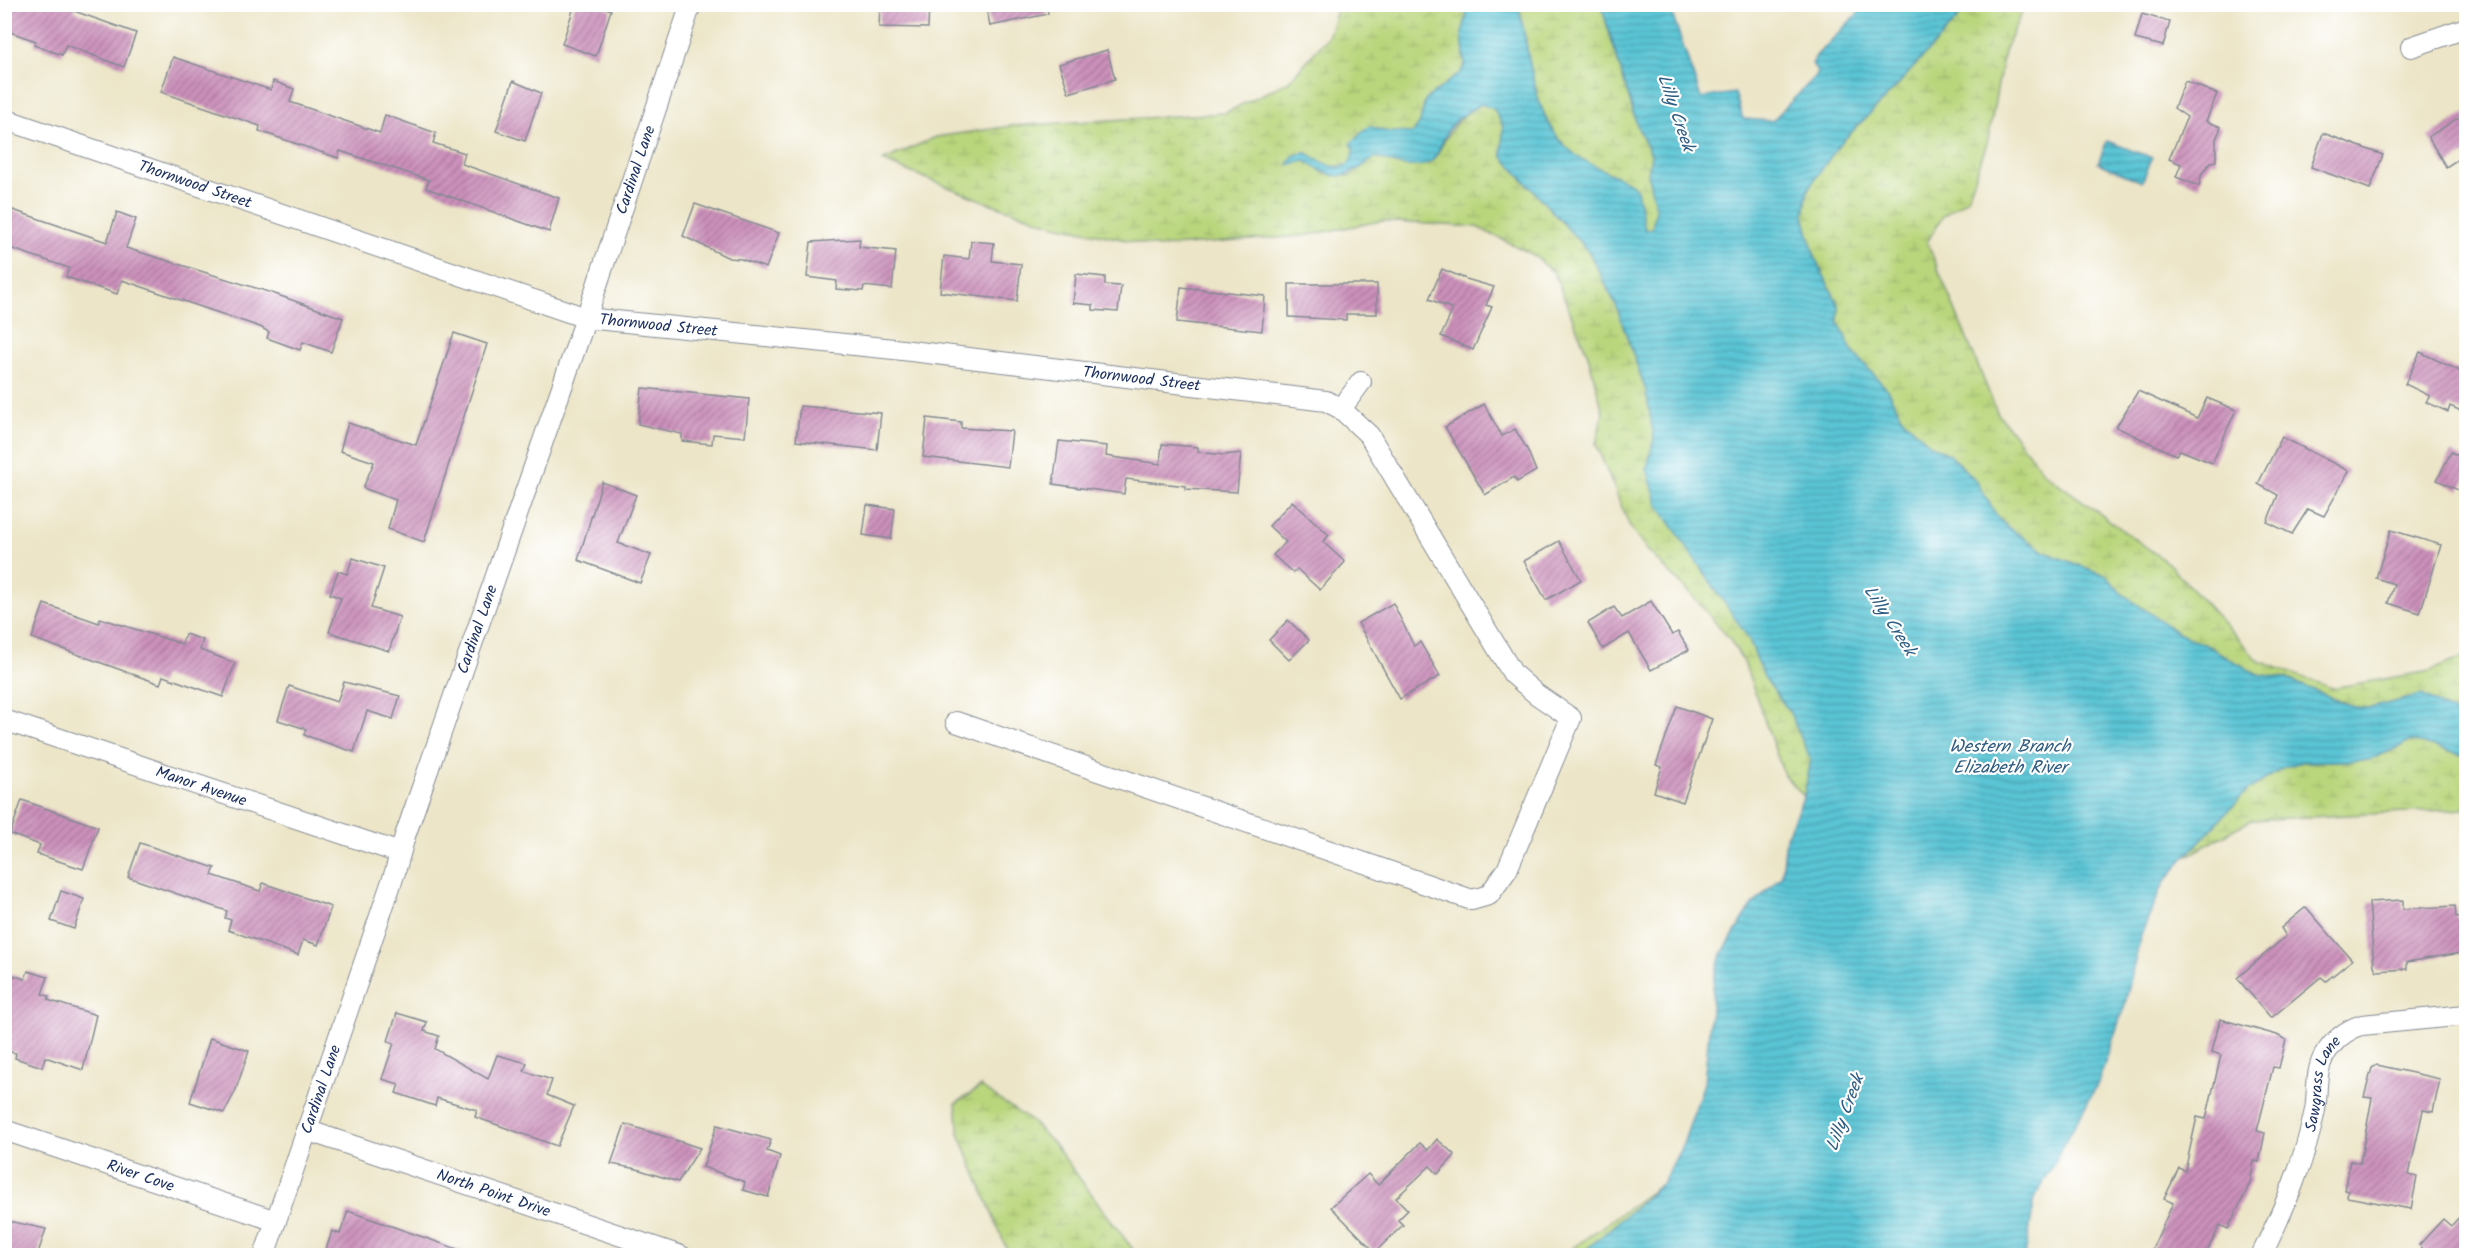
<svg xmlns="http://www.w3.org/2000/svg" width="2471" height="1260" viewBox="0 0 2471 1260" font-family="Kalam,sans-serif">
  <defs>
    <pattern id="wetland-marsh" width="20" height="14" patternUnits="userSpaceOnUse" patternTransform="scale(1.5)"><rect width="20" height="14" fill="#b9d67c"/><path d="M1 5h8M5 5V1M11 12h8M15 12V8" fill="none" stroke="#9eb86e"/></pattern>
    <pattern id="water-rules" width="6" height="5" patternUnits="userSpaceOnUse" patternTransform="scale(1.5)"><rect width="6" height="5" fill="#5ac5d5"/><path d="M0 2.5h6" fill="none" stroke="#4aa0b0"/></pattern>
    <pattern id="building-hatch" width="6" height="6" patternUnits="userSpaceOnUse" patternTransform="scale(1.5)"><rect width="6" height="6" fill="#cc91bb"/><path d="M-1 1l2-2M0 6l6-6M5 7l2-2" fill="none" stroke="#a5779b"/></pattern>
  </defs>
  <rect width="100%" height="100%" fill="#fff"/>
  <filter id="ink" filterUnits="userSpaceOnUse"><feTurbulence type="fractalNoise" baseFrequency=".0167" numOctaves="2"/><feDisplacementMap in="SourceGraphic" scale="12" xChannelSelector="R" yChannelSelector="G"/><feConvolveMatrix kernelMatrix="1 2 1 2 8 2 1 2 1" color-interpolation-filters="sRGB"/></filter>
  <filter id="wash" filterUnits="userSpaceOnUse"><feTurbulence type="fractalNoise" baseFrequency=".008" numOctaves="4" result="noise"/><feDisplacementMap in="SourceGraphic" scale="24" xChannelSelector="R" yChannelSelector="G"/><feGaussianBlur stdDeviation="1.35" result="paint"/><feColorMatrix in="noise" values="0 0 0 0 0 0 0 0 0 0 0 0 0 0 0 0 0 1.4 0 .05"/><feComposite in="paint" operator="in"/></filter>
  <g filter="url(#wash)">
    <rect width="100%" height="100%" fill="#ece5c7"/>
    <g fill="url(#wetland-marsh)" stroke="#6a826d" stroke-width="1.5">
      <path d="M1339,5H1469L1462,34L1465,65L1460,73L1425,100L1420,123L1413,133L1387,132L1369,126L1354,151L1350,163C1335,173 1319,160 1305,152L1288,164L1305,160L1324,173L1350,176L1375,157L1407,166L1435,159C1447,134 1456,117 1481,104L1494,109L1503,127L1502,156L1589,252L1616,305L1646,391L1654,438L1647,469L1749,639L1764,677L1789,711L1811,760L1804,796L1784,775L1744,662L1729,638L1690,593L1647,550L1630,527L1596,444L1603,412L1588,355L1554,273L1532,254L1477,227L1381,221L1303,236L1159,247L1051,224L986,202L882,161L936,137L1012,126L1225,113L1289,81L1328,37Z"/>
      <path d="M1518,5H1601L1638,128L1651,154L1648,176L1657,209L1652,229L1645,230L1637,190L1631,183C1613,174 1593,167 1577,156C1529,121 1532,56 1518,5Z"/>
      <polygon points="1970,5 2025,5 2004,51 1988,140 1968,198 1943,216 1927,242 1997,412 2044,473 2168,563 2259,661 2332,688 2430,671 2466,656 2466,720 2422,695 2370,708 2355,707 2284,678 2256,674 2208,646 2178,633 2120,592 2107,576 2047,553 2007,527 1998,518 1976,481 1949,454 1932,446 1904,420 1886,388 1852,351 1838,321 1839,306 1815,258 1804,216 1808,189 1838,146 1894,89"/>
      <polygon points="2412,741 2466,756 2466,809 2251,820 2184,858 2248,790 2285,767 2301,762 2370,760"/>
      <polygon points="981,1087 1032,1122 1054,1144 1137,1255 1009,1255 959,1133 956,1103"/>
      <polygon points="1663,1183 1580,1255 1563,1255"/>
    </g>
    <g fill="url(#water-rules)" stroke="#3a7a9a" stroke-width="1.5">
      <path d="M1469,5H1518C1532,56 1529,121 1577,156C1593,167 1613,174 1631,183L1637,190L1645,230L1652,229L1656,209L1648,176L1651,154L1638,128L1601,5H1669L1701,98L1735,93L1743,119L1772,121L1818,74L1812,64L1816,56L1866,5H1970L1894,89L1838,146L1808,189L1804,216L1815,258L1839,306L1838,321L1852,351L1886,388L1904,420L1932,446L1949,454L1976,481L1998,518L2007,527L2047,553L2107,576L2120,592L2178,633L2208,646L2256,674L2284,678L2355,707L2370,708L2422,695L2466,720V756L2412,741L2370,760L2301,762L2285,767L2248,790L2184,858L2164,883L2141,935L2125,1004L2098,1083L2035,1198L2025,1255H1580L1663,1183L1683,1144L1704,1083L1714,979L1721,955L1750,908L1782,875L1786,837L1804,796L1811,760L1789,711L1764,677L1749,639L1658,505L1647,469L1654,438L1646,391L1616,305L1589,252L1502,156L1503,127L1494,109L1481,104C1470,110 1459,116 1451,126C1435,147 1443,169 1407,166C1397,166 1386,160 1376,157C1344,179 1338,183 1305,161L1288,165L1293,156L1305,152C1319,160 1336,174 1350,163L1354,151L1351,143L1369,126L1387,132L1413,133L1420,123L1425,100L1460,73L1465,65L1462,34Z"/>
      <polygon points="2107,141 2152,158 2142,182 2098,163"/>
    </g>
    <g id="blocks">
      <g fill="url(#building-hatch)">
        <polygon points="4,4 76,4 74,11 136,33 124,67 66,45 62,55 34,45 36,41 4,30"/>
        <polygon points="575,4 595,4 611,10 596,56 562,44"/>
        <polygon points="880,4 929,4 928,28 879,27"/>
        <polygon points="986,4 1047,4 1048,14 990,26"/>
        <polygon points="2142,14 2170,22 2163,46 2135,39"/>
        <polygon points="1107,50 1115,79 1069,93 1059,64"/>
        <polygon points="173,57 271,90 273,81 294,89 290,102 380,133 385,115 436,133 433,143 465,153 462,164 559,198 549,232 426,188 429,180 340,151 338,158 259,131 260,126 161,92"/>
        <polygon points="513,81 541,93 525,141 496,131"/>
        <polygon points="2185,81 2217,94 2206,121 2221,127 2216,139 2216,161 2211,162 2202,173 2199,186 2176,177 2181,164 2169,159 2187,117 2174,108"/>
        <polygon points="2466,113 2466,154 2446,167 2428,137"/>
        <polygon points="2323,133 2383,155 2370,189 2311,167"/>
        <polygon points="695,204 779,233 766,268 741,259 729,258 683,236"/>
        <polygon points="4,207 107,242 117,212 136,219 126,248 272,293 343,318 331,352 303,342 300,350 267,338 269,332 260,327 122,280 117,294 66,277 69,268 4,246"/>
        <polygon points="860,239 859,247 896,251 892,289 864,286 863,291 836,289 837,281 807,277 811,242"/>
        <polygon points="971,241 994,243 992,261 1021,264 1017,301 940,292 944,256 969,259"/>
        <polygon points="1442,269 1466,279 1494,287 1486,305 1492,307 1473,350 1441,336 1453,309 1429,299"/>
        <polygon points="1076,274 1105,277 1105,285 1121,286 1118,312 1093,310 1093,305 1073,303"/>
        <polygon points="1289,284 1377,284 1377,314 1346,314 1346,320 1289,317"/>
        <polygon points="1181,287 1265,296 1262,331 1177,322"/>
        <polygon points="454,333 487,344 424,542 388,529 396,500 363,488 374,462 340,451 348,423 416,445"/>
        <polygon points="2420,352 2466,374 2466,413 2450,406 2448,412 2426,402 2430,396 2405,384"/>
        <polygon points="642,388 749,399 745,437 713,434 712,444 682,441 682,434 638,424"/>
        <polygon points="2138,391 2197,418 2207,398 2236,410 2212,463 2180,450 2176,455 2116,427"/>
        <polygon points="1484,404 1502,436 1515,429 1527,449 1536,471 1517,482 1514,477 1485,495 1445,427"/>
        <polygon points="800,406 881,413 877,450 796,441"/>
        <polygon points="927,418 961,422 961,428 1012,431 1008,467 923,457"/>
        <polygon points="2282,437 2349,471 2324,516 2308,509 2292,534 2267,522 2278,495 2258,484"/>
        <polygon points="1059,441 1107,446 1106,456 1160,464 1162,444 1198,447 1198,452 1224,455 1241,453 1237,492 1185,489 1186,486 1126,479 1124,494 1053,484"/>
        <polygon points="2451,452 2466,460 2466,478 2460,491 2437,480"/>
        <polygon points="602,482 636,495 618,543 651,555 640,583 578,560"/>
        <polygon points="1292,501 1329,535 1323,542 1345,562 1320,590 1297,569 1293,573 1273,555 1286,542 1269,526"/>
        <polygon points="867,505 895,509 891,539 863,535"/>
        <polygon points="2391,530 2441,545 2420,613 2388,603 2394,584 2376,578"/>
        <polygon points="1559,541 1581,580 1546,600 1524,561"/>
        <polygon points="353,558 384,568 371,608 400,617 389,651 329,632 341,598 330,594 338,571 347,574"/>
        <polygon points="1651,601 1672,635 1678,632 1689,650 1651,670 1629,633 1603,649 1588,623 1614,607 1622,618"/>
        <polygon points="1393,603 1414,646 1420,642 1440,676 1400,699 1358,623"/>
        <polygon points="44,604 99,623 100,618 182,644 185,634 203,640 200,650 235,663 223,697 163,676 160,684 32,638"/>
        <polygon points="1288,620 1309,640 1289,660 1269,640"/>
        <polygon points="344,682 400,696 393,719 367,711 354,752 304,735 306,729 278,720 289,686 337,702"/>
        <polygon points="1677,706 1712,719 1683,802 1654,792 1662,767 1656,765"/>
        <polygon points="22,800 98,827 83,869 37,854 40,845 10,834"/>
        <polygon points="140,843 215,868 212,875 260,891 263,883 331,907 318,945 303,940 298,955 228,930 231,920 225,918 227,911 128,877"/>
        <polygon points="61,891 84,899 74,929 51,921"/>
        <polygon points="2403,900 2403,909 2455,906 2456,917 2466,916 2466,952 2407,962 2407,969 2377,971 2374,966 2369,902"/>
        <polygon points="2306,907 2352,960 2326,981 2321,977 2271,1018 2237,978 2286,936 2281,928"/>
        <polygon points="28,971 48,977 42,994 49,996 48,1000 96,1015 83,1070 45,1057 42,1067 15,1058 16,1053 4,1051 4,972 25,979"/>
        <polygon points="397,1013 427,1022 424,1031 439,1036 435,1049 488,1079 497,1055 527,1063 524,1071 552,1080 547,1095 574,1106 557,1146 475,1117 477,1110 437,1098 435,1106 396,1093 399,1084 382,1079 394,1043 388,1041"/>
        <polygon points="2220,1019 2277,1035 2286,1040 2279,1068 2273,1067 2257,1131 2265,1133 2259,1162 2254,1161 2250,1183 2228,1229 2220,1225 2205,1256 2149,1256 2173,1203 2164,1199 2179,1168 2185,1171 2197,1117 2206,1119 2221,1055 2212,1052"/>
        <polygon points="210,1038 249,1051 235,1092 224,1113 190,1102"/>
        <polygon points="2377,1065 2440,1079 2433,1112 2423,1110 2409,1175 2417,1177 2411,1209 2347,1197 2348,1191 2344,1190 2350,1161 2360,1163 2372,1098 2364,1097 2372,1068"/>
        <polygon points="625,1124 700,1148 678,1182 637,1169 611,1164"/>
        <polygon points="717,1125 771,1140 767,1151 780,1156 768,1197 743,1190 745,1182 703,1167"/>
        <polygon points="1437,1139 1455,1155 1438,1174 1430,1166 1396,1198 1408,1210 1398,1220 1403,1225 1375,1252 1331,1207 1368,1174 1378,1185 1420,1143 1428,1150"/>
        <polygon points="2466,1210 2466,1256 2431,1256 2419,1245 2443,1219 2451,1226"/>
        <polygon points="348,1211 466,1252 466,1256 324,1256 332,1231 340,1234"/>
        <polygon points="4,1220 46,1229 37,1256 4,1256"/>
      </g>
    </g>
  </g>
  <g filter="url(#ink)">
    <use href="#blocks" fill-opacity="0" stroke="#848a92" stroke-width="1.5"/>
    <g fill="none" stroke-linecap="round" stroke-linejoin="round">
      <defs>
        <g id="minor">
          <polyline points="2411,47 2466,28"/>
          <path id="s1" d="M4,119L586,318L894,349L1326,401L1341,409L1369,435L1513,674L1536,694L1571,718L1507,870L1489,895L1472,900L956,722"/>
          <polyline points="1341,409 1361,382"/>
          <path id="s2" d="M4,720L400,853"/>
          <path id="s3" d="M4,1130L276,1221"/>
          <path id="s4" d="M306,1130L681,1256"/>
          <path id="s5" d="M264,1256L395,872L405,836L586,318L691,4"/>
          <path id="s6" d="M2261,1256C2284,1209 2305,1161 2315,1110C2318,1092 2315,1072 2324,1056C2333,1041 2345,1030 2362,1025L2466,1015"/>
        </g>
      </defs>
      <use href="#minor" stroke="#848a92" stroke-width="22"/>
      <use href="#minor" stroke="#fff" stroke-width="20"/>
    </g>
  </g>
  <g text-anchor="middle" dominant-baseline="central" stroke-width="4.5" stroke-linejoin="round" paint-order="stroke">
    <g font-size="16" fill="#1b2f5e" stroke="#fff">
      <text stroke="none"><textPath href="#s5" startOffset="1148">Cardinal Lane</textPath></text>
      <text stroke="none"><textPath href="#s1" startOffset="202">Thornwood Street</textPath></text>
      <text stroke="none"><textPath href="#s1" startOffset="688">Thornwood Street</textPath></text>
      <text stroke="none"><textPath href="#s1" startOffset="1174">Thornwood Street</textPath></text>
      <text stroke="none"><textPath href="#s5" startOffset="662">Cardinal Lane</textPath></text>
      <text stroke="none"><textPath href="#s2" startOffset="208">Manor Avenue</textPath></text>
      <text stroke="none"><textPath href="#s6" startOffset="184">Sawgrass Lane</textPath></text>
      <text stroke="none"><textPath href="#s5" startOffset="176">Cardinal Lane</textPath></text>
      <text stroke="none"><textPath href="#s3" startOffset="144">River Cove</textPath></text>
      <text stroke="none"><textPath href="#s4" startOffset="198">North Point Drive</textPath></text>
    </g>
    <g font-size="18" font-style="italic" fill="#2e5c82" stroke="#fff">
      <text transform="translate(1675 113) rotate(71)">Lilly Creek</text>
      <text transform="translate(1889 621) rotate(57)">Lilly Creek</text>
      <text x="2010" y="747">Western Branch<tspan x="2010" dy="21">Elizabeth River</tspan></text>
      <text transform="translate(1846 1113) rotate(-70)">Lilly Creek</text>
    </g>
  </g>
  <rect width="2471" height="1260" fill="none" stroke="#fff" stroke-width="24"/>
</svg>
